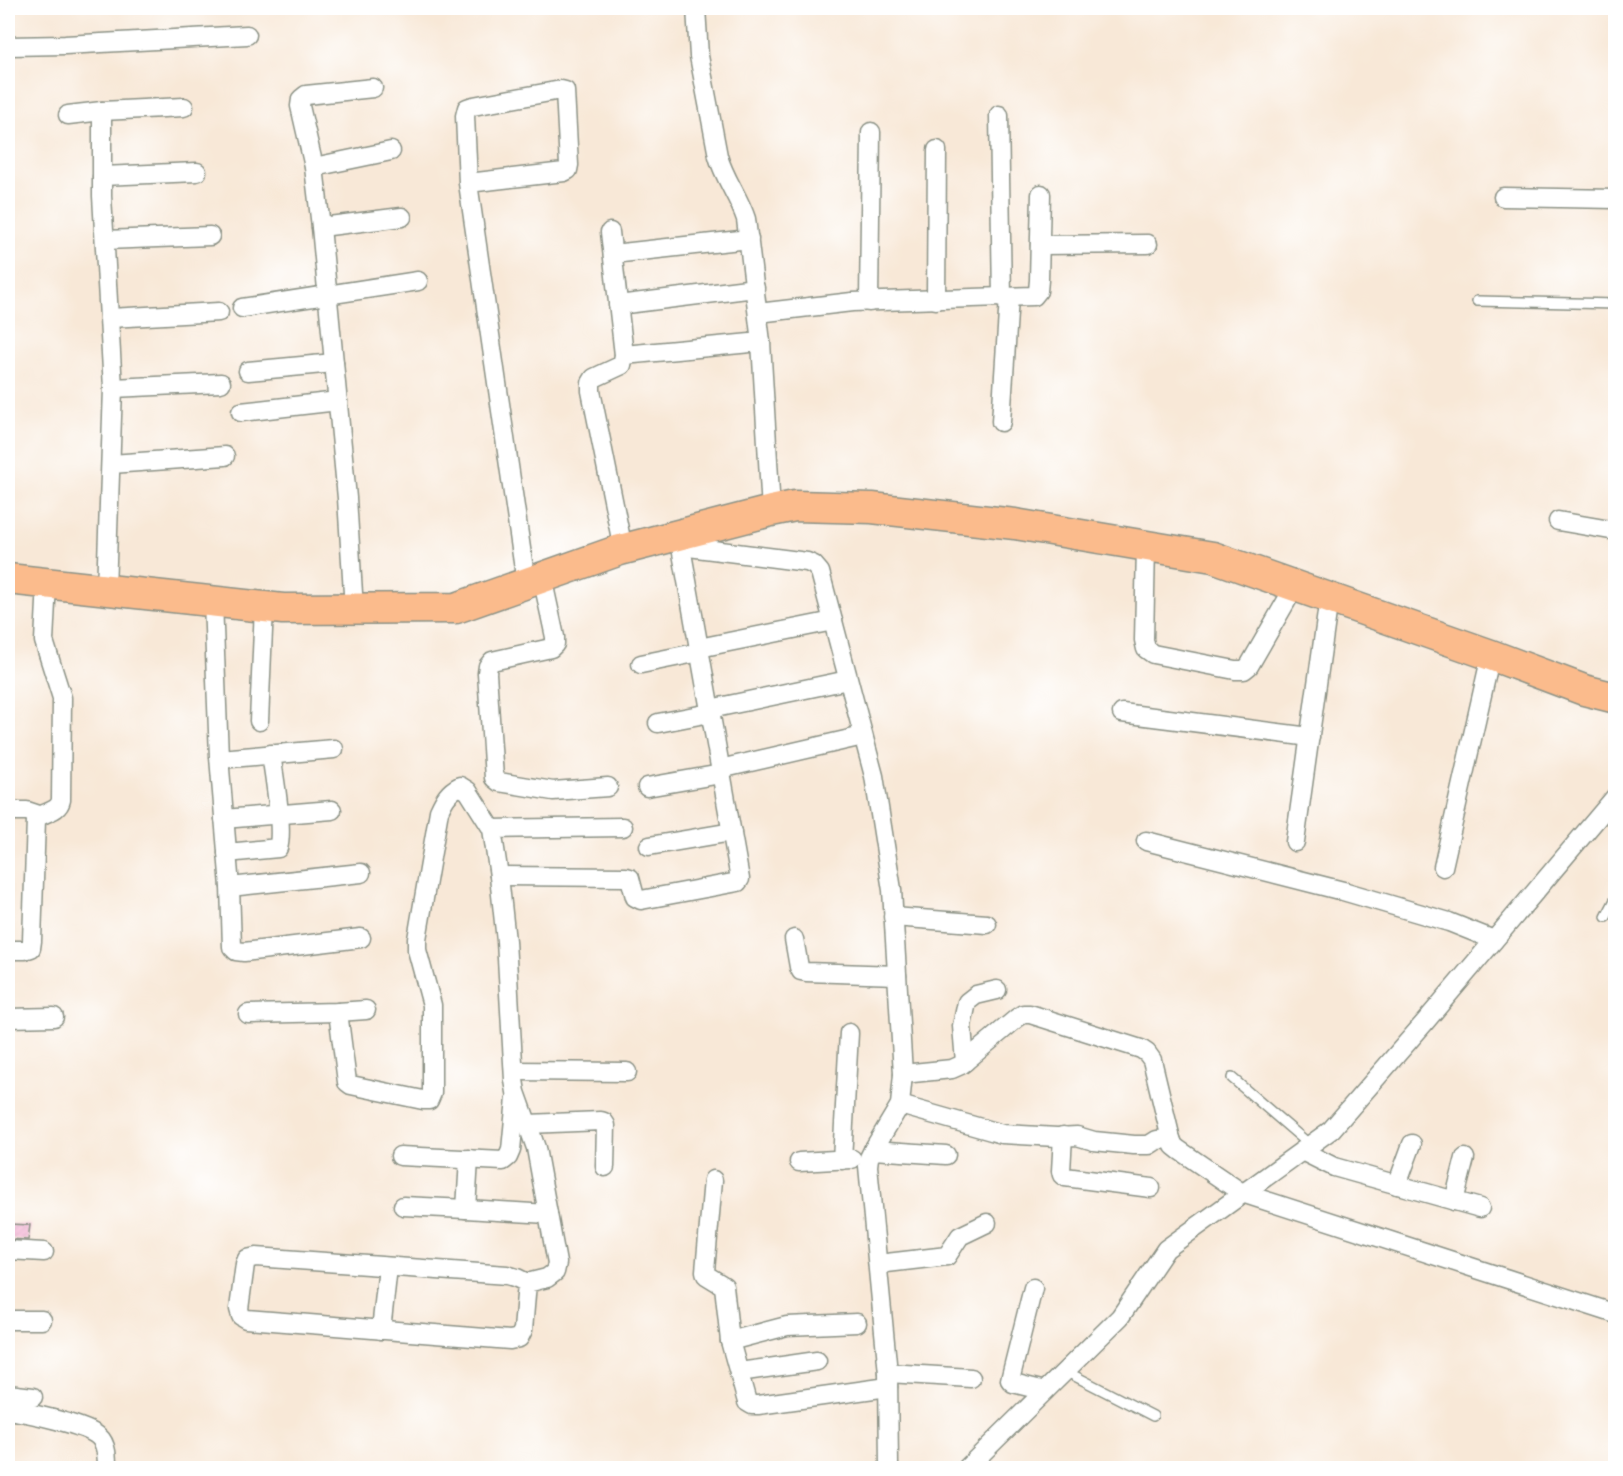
<svg xmlns="http://www.w3.org/2000/svg" width="1623" height="1476" viewBox="0 0 1623 1476" font-family="'Architects Daughter',sans-serif">
  <defs>
    <pattern id="building-hatch" width="6" height="6" patternUnits="userSpaceOnUse" patternTransform="scale(1.5)"><rect width="6" height="6" fill="#f4a9cf"/><path d="M-1 1l2-2M0 6l6-6M5 7l2-2" fill="none" stroke="#c58ba9"/></pattern>
  </defs>
  <rect width="100%" height="100%" fill="#fff"/>
  <filter id="ink" filterUnits="userSpaceOnUse"><feTurbulence type="fractalNoise" baseFrequency=".0167" numOctaves="2"/><feDisplacementMap in="SourceGraphic" scale="12" xChannelSelector="R" yChannelSelector="G"/><feConvolveMatrix kernelMatrix="1 2 1 2 8 2 1 2 1" color-interpolation-filters="sRGB"/></filter>
  <filter id="wash" filterUnits="userSpaceOnUse"><feTurbulence type="fractalNoise" baseFrequency=".008" numOctaves="4" result="noise"/><feDisplacementMap in="SourceGraphic" scale="24" xChannelSelector="R" yChannelSelector="G"/><feGaussianBlur stdDeviation="1.35" result="paint"/><feColorMatrix in="noise" values="0 0 0 0 0 0 0 0 0 0 0 0 0 0 0 0 0 1.4 0 .05"/><feComposite in="paint" operator="in"/></filter>
  <g filter="url(#wash)">
    <rect width="100%" height="100%" fill="#f8e8d7"/>
    <g id="blocks">
      <polygon fill="url(#building-hatch)" points="8,1224 30,1225 28,1240 8,1239"/>
    </g>
  </g>
  <g filter="url(#ink)">
    <use href="#blocks" fill-opacity="0" stroke="#8c9286" stroke-width="1.5"/>
    <g fill="none" stroke-linecap="round" stroke-linejoin="round">
      <defs>
        <g id="service">
          <polyline points="1477,301 1616,304"/>
          <polyline points="1606,917 1616,898"/>
          <polyline points="1232,1078 1310,1145"/>
          <polyline points="1065,1371 1153,1416"/>
        </g>
        <g id="minor">
          <path d="M696,8L699,56L718,156C724,178 739,197 746,219L761,342L771,511"/>
          <polyline points="8,46 65,45 247,35"/>
          <polyline points="102,111 102,196 113,388 106,590"/>
          <polyline points="68,115 102,111 184,107"/>
          <polyline points="999,115 1002,298"/>
          <polyline points="314,167 391,151"/>
          <polyline points="102,176 197,172"/>
          <polyline points="468,183 564,172 568,170 569,165 565,91 561,90 473,106 467,108 465,116 468,183 526,583"/>
          <polyline points="1503,197 1616,199"/>
          <polyline points="321,227 402,217"/>
          <polyline points="610,232 624,355 622,365 594,378 591,383 591,391 623,549"/>
          <polyline points="105,240 210,236"/>
          <polyline points="1040,245 1148,244"/>
          <polyline points="613,254 749,239"/>
          <polyline points="936,300 937,150"/>
          <polyline points="869,302 871,132"/>
          <polyline points="618,305 755,288"/>
          <polyline points="242,308 418,281"/>
          <polyline points="758,313 852,302 1034,296 1038,291 1039,280 1041,194"/>
          <polyline points="110,318 219,312"/>
          <polyline points="624,355 761,342"/>
          <polyline points="248,371 334,363"/>
          <polyline points="113,388 221,383"/>
          <polyline points="241,412 338,401"/>
          <polyline points="1001,422 1009,297"/>
          <polyline points="111,464 225,456"/>
          <polyline points="1558,521 1616,531"/>
          <polyline points="681,546 807,562 814,565 820,572 874,776 892,890 903,1074 900,1105 873,1150 869,1158 868,1166 888,1373 889,1467"/>
          <polyline points="1146,546 1144,640 1146,649 1153,654 1235,670 1244,670 1249,666 1295,586"/>
          <polyline points="542,577 555,637 555,644 551,648 492,661 488,666 487,673 494,778 499,782 553,791 608,787"/>
          <polyline points="213,602 219,757 230,887 232,947 236,951 244,952 361,938"/>
          <polyline points="354,609 347,498 321,227 314,167 300,106 301,99 306,95 373,88"/>
          <polyline points="699,648 833,621"/>
          <polyline points="641,664 700,652"/>
          <polyline points="710,709 848,680"/>
          <polyline points="1122,713 1310,737"/>
          <polyline points="259,721 264,607"/>
          <polyline points="658,723 710,713"/>
          <polyline points="220,759 334,749"/>
          <polyline points="720,769 863,736"/>
          <polyline points="647,787 721,774"/>
          <polyline points="8,811 27,811 39,815"/>
          <polyline points="224,819 332,810"/>
          <polyline points="492,829 623,827"/>
          <polyline points="1146,841 1343,891 1449,922 1494,940"/>
          <polyline points="1295,842 1329,598"/>
          <polyline points="649,846 732,832"/>
          <path d="M227,853L278,848C284,831 274,775 271,754"/>
          <polyline points="1443,867 1491,655"/>
          <polyline points="499,876 626,877 630,878 635,897 641,900 738,882 740,879 679,536"/>
          <polyline points="230,887 361,873"/>
          <polyline points="893,917 987,924"/>
          <polyline points="794,939 799,967 801,971 806,972 897,975"/>
          <path d="M8,950H25L31,948L32,941L36,819C44,811 58,813 61,800L62,698L44,641L47,583"/>
          <path d="M338,1012L347,1082L351,1085L423,1100H429L432,1093V1005L417,950V939L439,811C444,800 448,792 460,786L468,791L492,829L499,876L506,941L514,1080L516,1092L536,1148L557,1263L555,1272L547,1278L527,1283L523,1330L519,1338L510,1340L246,1319L241,1316L239,1309L245,1264L247,1259L256,1257L507,1275L517,1278L527,1283"/>
          <polyline points="248,1014 338,1012 366,1010"/>
          <polyline points="8,1018 54,1017"/>
          <polyline points="965,1062 962,1026 967,1002 976,995 997,990"/>
          <polyline points="514,1071 627,1072"/>
          <polyline points="903,1074 952,1069 961,1065 1017,1018 1023,1014 1030,1014 1141,1049 1147,1053 1152,1060 1171,1139"/>
          <polyline points="900,1105 1002,1134 1057,1137 1077,1136 1094,1141 1134,1145 1149,1145 1157,1140 1171,1139 1174,1146 1179,1150 1242,1193 1616,1314"/>
          <polyline points="528,1124 601,1121 604,1122 606,1125 605,1167"/>
          <polyline points="1063,1136 1061,1171 1062,1175 1065,1177 1151,1188"/>
          <polyline points="873,1150 946,1155"/>
          <polyline points="1302,1151 1334,1167 1480,1208"/>
          <polyline points="400,1156 503,1161 508,1157 511,1150 516,1098"/>
          <polyline points="842,1160 849,1033"/>
          <polyline points="799,1162 852,1159"/>
          <polyline points="713,1180 705,1271 706,1275 724,1286 730,1341 747,1402 752,1405 758,1405 888,1387"/>
          <polyline points="1397,1185 1412,1144"/>
          <polyline points="1454,1201 1465,1158"/>
          <polyline points="403,1206 466,1209 548,1214"/>
          <polyline points="466,1209 469,1159"/>
          <polyline points="8,1250 44,1252"/>
          <polyline points="878,1264 947,1256 960,1236 987,1223"/>
          <polyline points="1033,1288 1010,1380 1013,1383 1045,1391"/>
          <polyline points="8,1320 42,1320"/>
          <polyline points="381,1330 388,1267"/>
          <polyline points="730,1341 787,1326 857,1323"/>
          <polyline points="739,1372 817,1361"/>
          <polyline points="888,1373 971,1378"/>
          <polyline points="8,1394 33,1397"/>
          <path d="M8,1410C25,1412 88,1425 99,1437C107,1444 107,1458 107,1468"/>
          <polyline points="967,1468 1120,1317 1166,1249 1331,1130 1425,1022 1616,796"/>
        </g>
        <polyline id="trunk" points="8,579 283,609 456,608 620,550 771,511 795,506 872,508 1015,524 1213,557 1491,655 1584,690 1616,698"/>
      </defs>
      <use href="#service" stroke="#8c9286" stroke-width="12"/>
      <use href="#minor" stroke="#8c9286" stroke-width="21"/>
      <use href="#trunk" stroke="#8c9286" stroke-width="33"/>
      <use href="#service" stroke="#fff" stroke-width="9"/>
      <use href="#minor" stroke="#fff" stroke-width="18"/>
      <use href="#trunk" stroke="#fbbb8c" stroke-width="30"/>
    </g>
  </g>
  <rect width="1623" height="1476" fill="none" stroke="#fff" stroke-width="30"/>
</svg>
